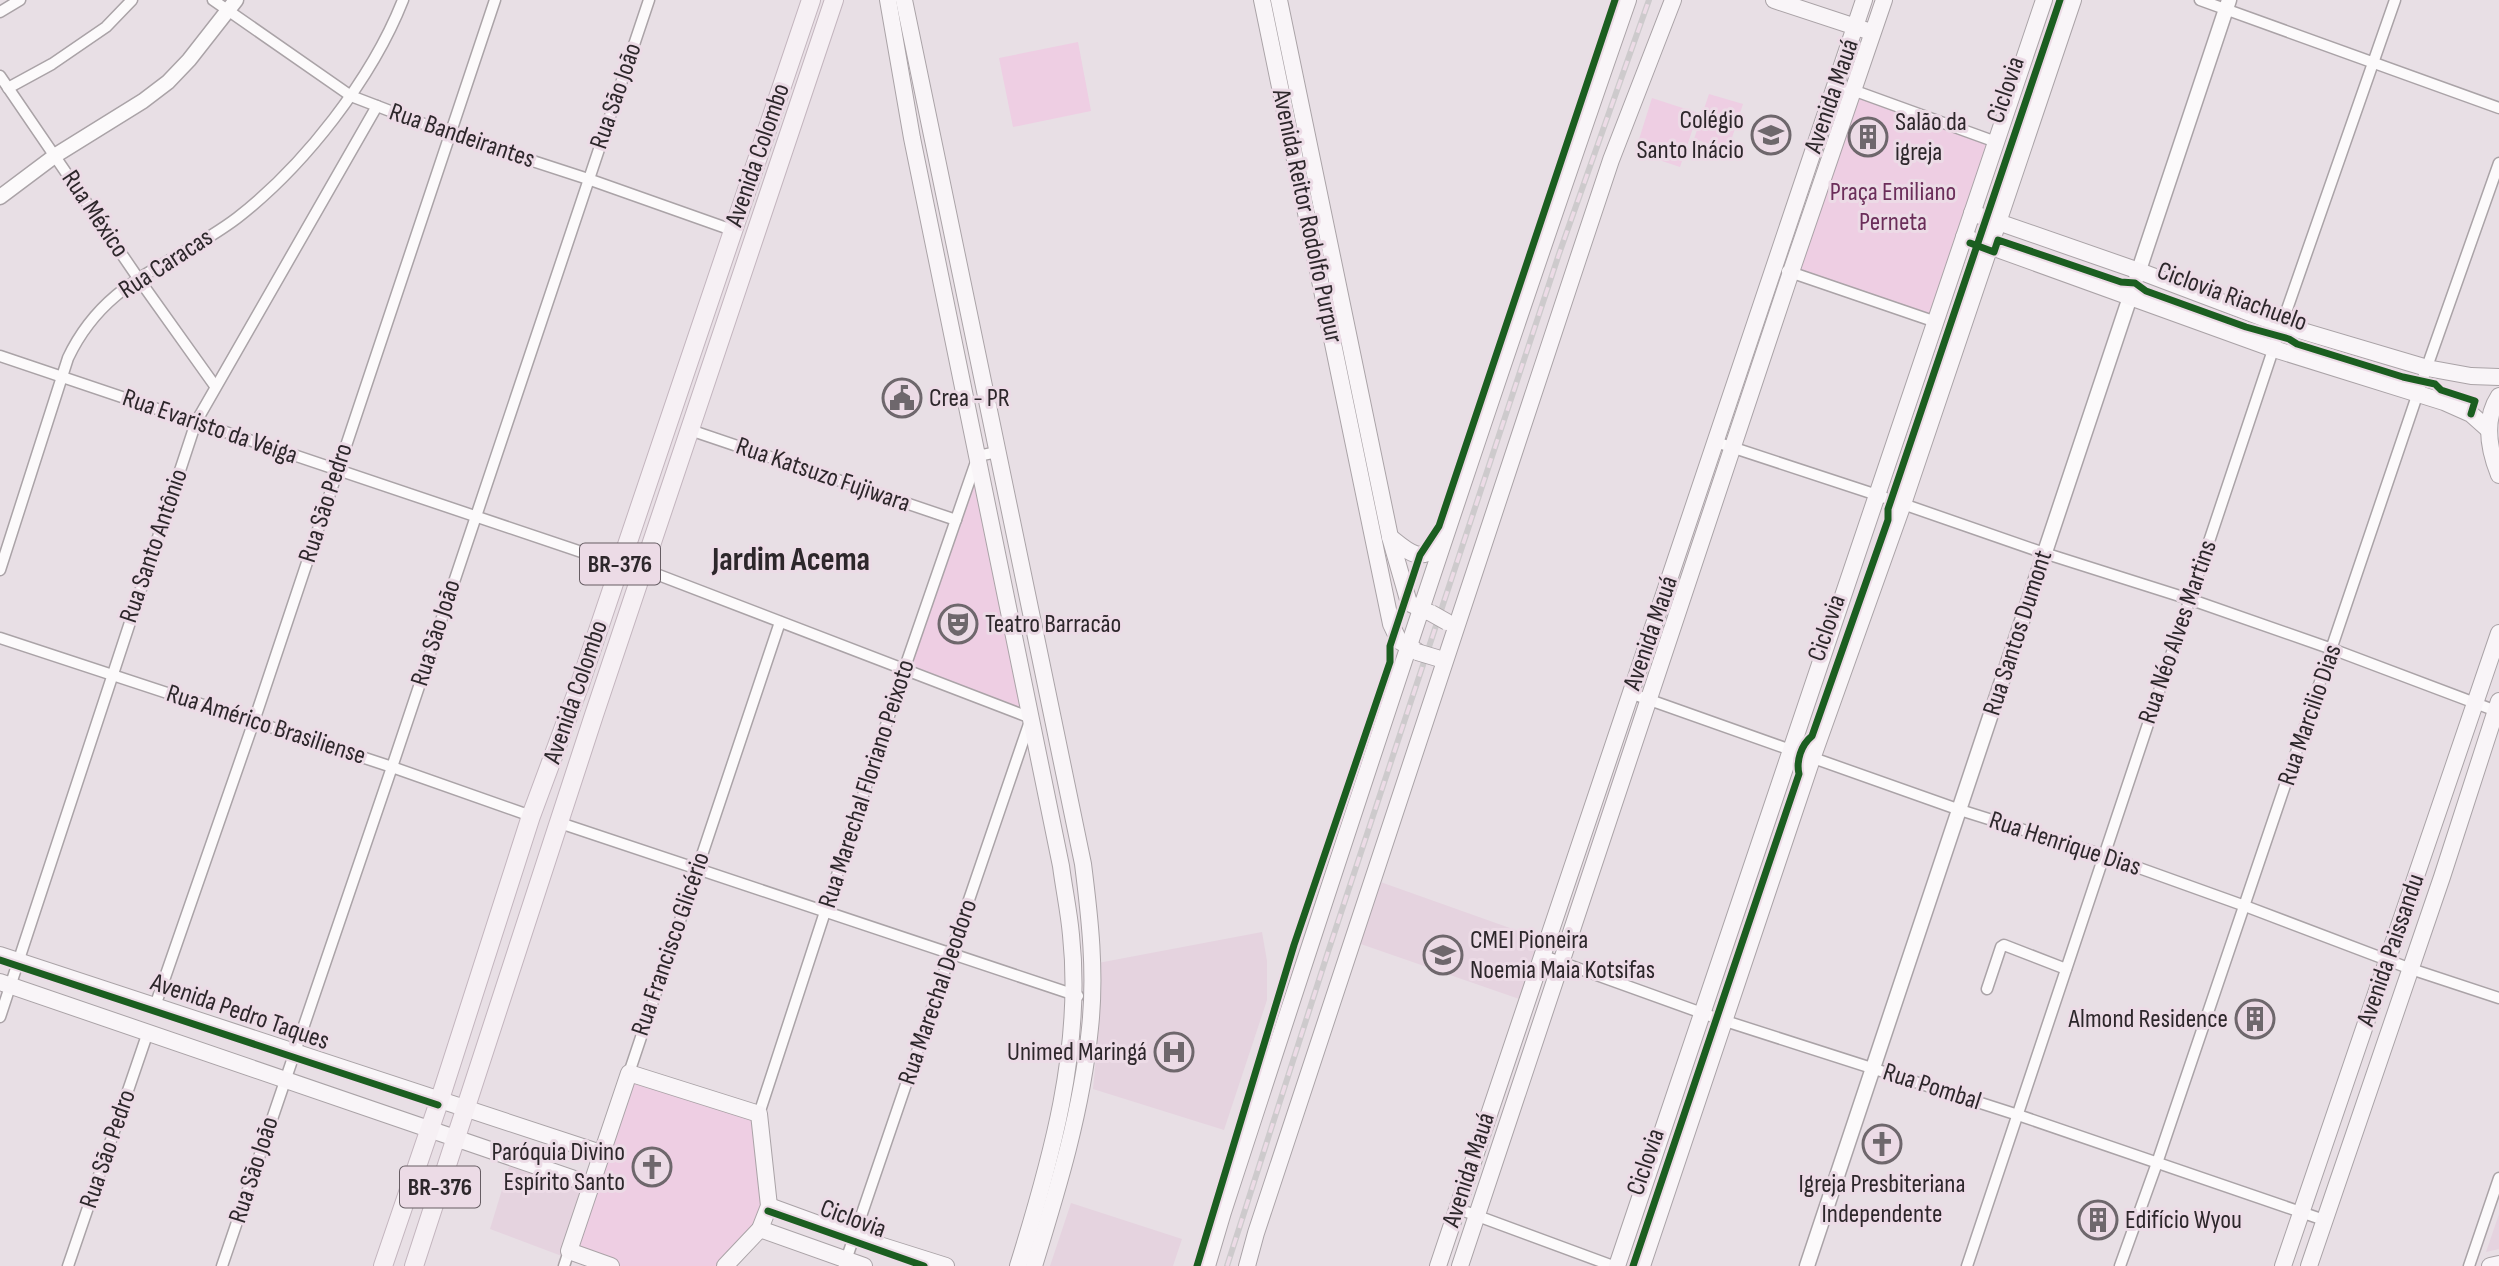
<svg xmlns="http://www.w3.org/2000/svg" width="2499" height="1266" viewBox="0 0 2499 1266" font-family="'Sofia Sans Condensed',sans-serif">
  <rect width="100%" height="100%" fill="#e8dfe5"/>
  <g fill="#e5d3df">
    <polygon points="1372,879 1546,941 1525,1001 1352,941"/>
    <polygon points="1262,932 1267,961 1267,1000 1224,1130 1093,1089 1099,1027 1098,963"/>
    <polygon points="512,1157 592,1185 567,1258 490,1229"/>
    <polygon points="1071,1203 1182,1239 1173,1266 1050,1266"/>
    <polygon points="2499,1214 2499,1249 2486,1252"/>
  </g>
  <g fill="#eecee3">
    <polygon points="1078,42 1091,111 1013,127 999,58"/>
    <polygon points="1853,91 1996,142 1936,322 1791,272"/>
    <polygon points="1709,94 1743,104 1728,150 1694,139"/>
    <polygon points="1652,98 1698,113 1680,167 1635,152"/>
    <polygon points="978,456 1031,718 904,670"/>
    <polygon points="629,1073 759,1114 769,1206 725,1266 611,1266 569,1251"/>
  </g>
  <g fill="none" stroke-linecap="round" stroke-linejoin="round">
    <defs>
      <g id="minor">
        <polyline points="213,0 351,96 450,134 588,179 732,230"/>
        <polyline points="2200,0 2499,108"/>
        <polyline points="0,12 20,0"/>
        <polyline points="0,76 138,278 215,386"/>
        <polyline points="1836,84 1996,142"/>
        <polyline points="8,88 52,64 106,27 132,0"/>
        <polyline points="1787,271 1936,322"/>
        <polyline points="0,356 620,565"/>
        <polyline points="690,430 956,520"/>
        <polyline points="1716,442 1877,495 2044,553 2189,599 2332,649 2499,712"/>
        <polyline points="643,569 1031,718"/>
        <path d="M0,570L68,358C106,278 172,267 237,218C304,166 372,79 403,0"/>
        <polyline points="0,638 392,767 531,816"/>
        <polyline points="1630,693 1960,810 2103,855 2245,906 2411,969 2499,998"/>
        <polyline points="560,823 1078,996"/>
        <polyline points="1541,955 1716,1018 2018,1115 2324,1220"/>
        <polyline points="1987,989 2001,947 2004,945 2066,969"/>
        <polyline points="155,1006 254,721 495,0"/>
        <polyline points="0,1017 196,422 377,106"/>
        <polyline points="629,1073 780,622"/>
        <polyline points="759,1114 904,670 978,456 997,452"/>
        <polyline points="1456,1208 1613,1266"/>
        <polyline points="68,1266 148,1032"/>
        <polyline points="222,1266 392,767 649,0"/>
        <polyline points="564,1266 569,1251"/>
        <polyline points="844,1266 1030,721"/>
        <polyline points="1967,1266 2278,335 2395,0"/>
        <polyline points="2120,1266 2157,1163 2422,381 2499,163"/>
        <polyline points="2469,1266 2499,1178"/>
      </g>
      <g id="tertiary">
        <polyline points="0,197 56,155 143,101 168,82 189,60 236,0"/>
        <polyline points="1807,1266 2229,0"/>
      </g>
      <g id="secondary">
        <path d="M888,0L912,138L1061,866C1064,889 1069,912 1071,935C1083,1048 1051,1160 1018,1266"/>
        <path d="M904,0L1083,864C1090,919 1096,973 1090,1028C1082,1110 1058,1188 1034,1266"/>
        <polyline points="1262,0 1391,624 1399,641 1417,651"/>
        <polyline points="1279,0 1390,537 1409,603 1428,612"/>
        <polyline points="1774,0 1865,30"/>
        <polyline points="1972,213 2139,271 2282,325 2427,368 2471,376 2499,377"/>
        <polyline points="1964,237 2274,349 2444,402 2471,414 2489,430"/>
        <path d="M2499,396C2483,420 2489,450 2499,475"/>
        <path d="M1390,537C1411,554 1419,563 1442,544"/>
        <polyline points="0,955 601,1153"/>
        <polyline points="0,982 592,1185"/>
        <polyline points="769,1206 854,1237 946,1266"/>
        <polyline points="760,1229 864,1266"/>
        <polyline points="611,1266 569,1251 629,1073 759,1114 769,1206 760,1229 725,1266"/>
        <path d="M1207,1266L1223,1212C1355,807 1488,402 1628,0"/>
        <polyline points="1247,1266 1256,1233 1578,259 1611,160 1673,0"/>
        <polyline points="1438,1266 1864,0"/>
        <polyline points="1460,1266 1791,272 1884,0"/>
        <polyline points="1617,1266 2044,0"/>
        <polyline points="1642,1266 1812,759 1903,504 2073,0"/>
        <polyline points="2283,1266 2499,633"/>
        <polyline points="2309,1266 2442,877 2499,701"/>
        <polyline points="2490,1266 2499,1264"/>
      </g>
      <g id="primary">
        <polyline points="383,1266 440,1099 531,816 580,684 811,0"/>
        <polyline points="414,1266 594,715 834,0"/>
      </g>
    </defs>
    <use href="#minor" stroke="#aaa3a7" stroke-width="13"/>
    <use href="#tertiary" stroke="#aaa3a7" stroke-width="17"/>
    <use href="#secondary" stroke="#aaa3a7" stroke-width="18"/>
    <use href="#primary" stroke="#c3b5be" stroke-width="20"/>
    <use href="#minor" stroke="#fcfafb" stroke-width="10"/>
    <use href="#tertiary" stroke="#fcfafb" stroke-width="14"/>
    <use href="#secondary" stroke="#f9f5f8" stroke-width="16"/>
    <use href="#primary" stroke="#f6f0f4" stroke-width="18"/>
    <defs>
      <polyline id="rail" points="1227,1266 1328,952 1559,254 1649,0"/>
    </defs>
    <use href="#rail" stroke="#cdcacc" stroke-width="6"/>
    <use href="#rail" stroke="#ecdbe6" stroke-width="3.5" stroke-dasharray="10" stroke-linecap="butt"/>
    <defs>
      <g id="secondary-bridge">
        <polyline points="1431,613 1447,622"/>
        <polyline points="1417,652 1437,658"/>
      </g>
    </defs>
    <use href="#secondary-bridge" stroke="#aaa3a7" stroke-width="18" stroke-linecap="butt"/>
    <use href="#secondary-bridge" stroke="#f9f5f8" stroke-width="16"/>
    <defs>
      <g id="cycleway">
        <polyline points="1970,243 1994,252 1998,240 2121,282 2135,283 2146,291 2246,327 2289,339 2297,344 2403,377 2435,384 2441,390 2475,401 2471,414"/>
        <polyline points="0,960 438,1105"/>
        <polyline points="768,1211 924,1266"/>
        <polyline points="1197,1266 1294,945 1390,662 1390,646 1420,555 1439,526 1615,0"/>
        <path d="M1633,1266L1799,774C1796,761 1801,745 1812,736L1888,520V509L2060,0"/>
      </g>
    </defs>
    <use href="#cycleway" stroke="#ecdbe6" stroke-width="11"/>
    <use href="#cycleway" stroke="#1b5e20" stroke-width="7"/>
  </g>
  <defs>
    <symbol id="school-ring" viewBox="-11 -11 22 22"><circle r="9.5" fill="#ecdbe6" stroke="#6e676c" stroke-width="1.5"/><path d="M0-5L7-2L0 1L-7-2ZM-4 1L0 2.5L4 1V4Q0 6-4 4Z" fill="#6e676c"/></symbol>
    <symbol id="building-ring" viewBox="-11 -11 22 22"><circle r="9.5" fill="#ecdbe6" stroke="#6e676c" stroke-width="1.5"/><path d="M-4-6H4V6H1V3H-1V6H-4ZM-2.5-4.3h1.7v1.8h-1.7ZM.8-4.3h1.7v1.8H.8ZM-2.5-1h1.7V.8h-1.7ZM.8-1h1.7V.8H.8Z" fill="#6e676c"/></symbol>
    <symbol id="civic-ring" viewBox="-11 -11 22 22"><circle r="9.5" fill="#ecdbe6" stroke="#6e676c" stroke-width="1.5"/><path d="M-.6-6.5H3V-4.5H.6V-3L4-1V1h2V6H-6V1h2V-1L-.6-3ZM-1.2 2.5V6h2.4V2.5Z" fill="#6e676c"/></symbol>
    <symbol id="theatre-ring" viewBox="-11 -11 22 22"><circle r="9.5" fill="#ecdbe6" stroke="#6e676c" stroke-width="1.5"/><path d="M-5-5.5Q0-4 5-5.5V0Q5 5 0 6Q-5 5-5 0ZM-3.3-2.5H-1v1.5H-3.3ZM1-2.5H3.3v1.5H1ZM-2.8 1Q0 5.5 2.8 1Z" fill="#6e676c"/></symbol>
    <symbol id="hospital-ring" viewBox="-11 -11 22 22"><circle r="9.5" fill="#ecdbe6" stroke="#6e676c" stroke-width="1.5"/><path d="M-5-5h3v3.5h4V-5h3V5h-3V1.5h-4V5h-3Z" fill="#6e676c"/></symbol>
    <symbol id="church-ring" viewBox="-11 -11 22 22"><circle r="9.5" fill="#ecdbe6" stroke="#6e676c" stroke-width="1.5"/><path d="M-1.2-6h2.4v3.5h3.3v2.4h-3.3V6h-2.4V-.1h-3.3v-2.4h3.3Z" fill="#6e676c"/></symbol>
  </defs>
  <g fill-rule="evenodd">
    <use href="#school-ring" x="1749" y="113" width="44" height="44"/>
    <use href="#building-ring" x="1846" y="115" width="44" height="44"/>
    <use href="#civic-ring" x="880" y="376" width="44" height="44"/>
    <use href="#theatre-ring" x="936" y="602" width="44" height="44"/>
    <use href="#school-ring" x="1421" y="933" width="44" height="44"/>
    <use href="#building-ring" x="2233" y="997" width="44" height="44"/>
    <use href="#hospital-ring" x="1152" y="1030" width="44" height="44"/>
    <use href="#church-ring" x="1860" y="1122" width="44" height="44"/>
    <use href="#church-ring" x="630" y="1145" width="44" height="44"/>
    <use href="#building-ring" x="2076" y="1198" width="44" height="44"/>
  </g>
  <g text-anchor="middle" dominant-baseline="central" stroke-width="6" stroke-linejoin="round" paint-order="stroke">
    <g fill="#ecdbe6" stroke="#665d63" stroke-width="2">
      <rect x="580" y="543.5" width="80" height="41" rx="5"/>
      <rect x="400" y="1166.5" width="80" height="41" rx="5"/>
    </g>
    <g font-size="24" font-weight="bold" fill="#2d272b">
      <text x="620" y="564">BR-376</text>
      <text x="440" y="1187">BR-376</text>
    </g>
    <g font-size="26" fill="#2d272b" stroke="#ecdbe6">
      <text transform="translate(2006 90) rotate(-71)">Ciclovia</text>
      <text transform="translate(616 96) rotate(-71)">Rua São João</text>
      <text transform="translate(1832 96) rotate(-71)">Avenida Mauá</text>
      <text transform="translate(462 136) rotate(19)">Rua Bandeirantes</text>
      <text transform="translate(758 155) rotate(-71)">Avenida Colombo</text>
      <text transform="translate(95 214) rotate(56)">Rua México</text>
      <text transform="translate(1307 216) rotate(78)">Avenida Reitor Rodolfo Purpur</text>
      <text transform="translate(166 264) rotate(-33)">Rua Caracas</text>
      <text transform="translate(2232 297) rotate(20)">Ciclovia Riachuelo</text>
      <text transform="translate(210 427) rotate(19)">Rua Evaristo da Veiga</text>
      <text transform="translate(823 475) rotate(19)">Rua Katsuzo Fujiwara</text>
      <text transform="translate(326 503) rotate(-72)">Rua São Pedro</text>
      <text transform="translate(154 546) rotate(-71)">Rua Santo Antônio</text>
      <text transform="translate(1827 628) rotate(-71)">Ciclovia</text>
      <text transform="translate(2178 632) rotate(-71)">Rua Néo Alves Martins</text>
      <text transform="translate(436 633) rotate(-72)">Rua São João</text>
      <text transform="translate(1651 633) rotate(-71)">Avenida Mauá</text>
      <text transform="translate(2018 633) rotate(-72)">Rua Santos Dumont</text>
      <text transform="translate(576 692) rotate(-71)">Avenida Colombo</text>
      <text transform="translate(2310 715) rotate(-71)">Rua Marcilio Dias</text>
      <text transform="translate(266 725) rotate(18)">Rua Américo Brasiliense</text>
      <text transform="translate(867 784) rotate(-72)">Rua Marechal Floriano Peixoto</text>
      <text transform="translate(2065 844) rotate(18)">Rua Henrique Dias</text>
      <text transform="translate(671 944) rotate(-71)">Rua Francisco Glicério</text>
      <text transform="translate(2391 950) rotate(-71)">Avenida Paissandu</text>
      <text transform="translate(938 992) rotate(-71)">Rua Marechal Deodoro</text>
      <text transform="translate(240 1012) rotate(19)">Avenida Pedro Taques</text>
      <text transform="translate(1932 1087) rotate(18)">Rua Pombal</text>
      <text transform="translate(108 1149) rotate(-71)">Rua São Pedro</text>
      <text transform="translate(1646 1162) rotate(-71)">Ciclovia</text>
      <text transform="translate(254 1170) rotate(-72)">Rua São João</text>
      <text transform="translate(1469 1170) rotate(-72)">Avenida Mauá</text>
      <text transform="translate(853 1219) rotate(20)">Ciclovia</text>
    </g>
    <g font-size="26" fill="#2d272b" stroke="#ecdbe6" text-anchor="start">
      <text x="1744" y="120" text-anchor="end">Colégio<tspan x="1744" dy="30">Santo Inácio</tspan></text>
      <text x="1895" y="122">Salão da<tspan x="1895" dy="30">igreja</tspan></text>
      <text x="929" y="398">Crea - PR</text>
      <text x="985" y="624">Teatro Barracão</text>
      <text x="1470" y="940">CMEI Pioneira<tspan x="1470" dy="30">Noemia Maia Kotsifas</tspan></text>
      <text x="2228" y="1019" text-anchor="end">Almond Residence</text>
      <text x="1147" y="1052" text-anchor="end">Unimed Maringá</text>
      <text x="625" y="1152" text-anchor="end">Paróquia Divino<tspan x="625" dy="30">Espírito Santo</tspan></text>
      <text x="1882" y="1184" text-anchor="middle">Igreja Presbiteriana<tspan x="1882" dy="30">Independente</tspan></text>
      <text x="2125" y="1220">Edifício Wyou</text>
    </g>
    <g font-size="26" fill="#6b2e5a" stroke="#ecdbe6">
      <text x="1893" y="192">Praça Emiliano<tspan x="1893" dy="30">Perneta</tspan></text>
    </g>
    <g font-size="33" font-weight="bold" fill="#2d272b" stroke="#ecdbe6">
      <text x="791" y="560">Jardim Acema</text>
    </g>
  </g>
</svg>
